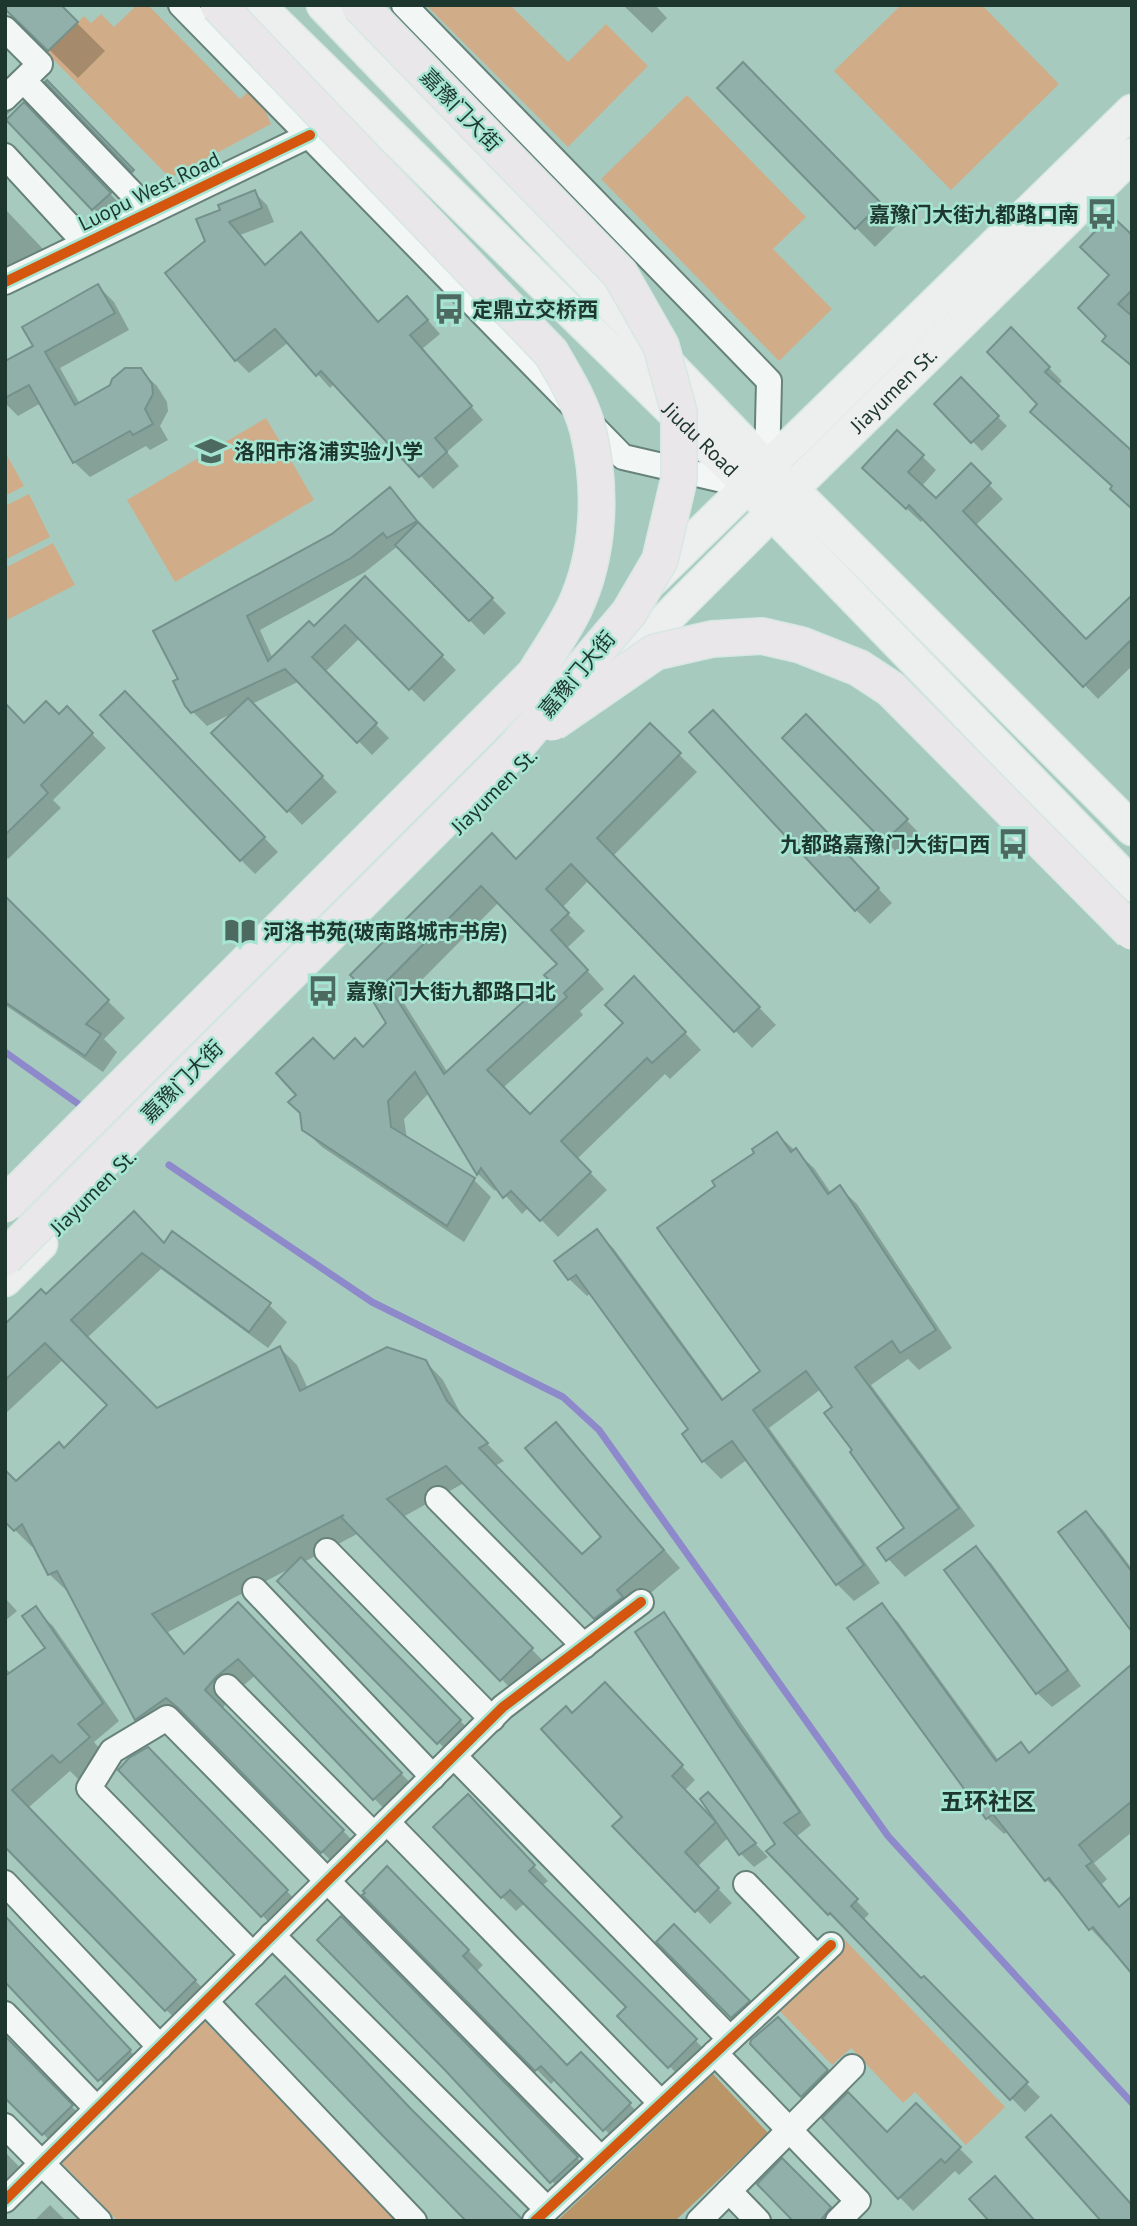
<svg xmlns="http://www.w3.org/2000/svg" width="1137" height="2226" viewBox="0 0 1137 2226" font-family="'PT Sans','Noto Sans SC',sans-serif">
  <rect width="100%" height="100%" fill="#a7cabf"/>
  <g fill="#d0ad88">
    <polygon points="137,5 148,5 240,99 250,90 262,103 271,124 170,178 47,53 84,16 91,23 101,14 114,27"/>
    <polygon points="426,5 510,5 568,62 606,24 648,66 568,147"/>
    <polygon points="901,5 982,5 1059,84 951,190 834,71"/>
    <polygon points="687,95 806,217 773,249 832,309 779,361 601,179"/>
    <polygon points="266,418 314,500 175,582 127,500"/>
    <polygon points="5,452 24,486 5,496"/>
    <polygon points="29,494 50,537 5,560 5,506"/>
    <polygon points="53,543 75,585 5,621 5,568"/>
    <polygon points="843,1938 1005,2107 966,2145 915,2092 903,2103 851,2048 832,2065 774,2005"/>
    <polygon points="204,2021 398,2221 118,2221 60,2161"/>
  </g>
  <polygon fill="#ba9568" points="713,2074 768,2133 675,2221 557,2221"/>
  <g fill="#0003" fill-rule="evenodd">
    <polygon points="59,5 105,51 78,78 5,6"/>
    <polygon points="623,5 655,5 667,18 652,33"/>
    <polygon points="743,65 899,223 875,247 719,88"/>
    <polygon points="5,84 21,101 5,117"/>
    <polygon points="9,120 52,133 137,222 121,237"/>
    <polygon points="254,192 267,205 274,222 240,235 266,266 301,234 379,323 420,311 440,334 422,349 483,420 447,452 459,466 433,489 335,383 330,388 289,342 249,373 236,360 167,273 207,242 222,211"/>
    <polygon points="5,209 44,250 5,287"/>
    <polygon points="1132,237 1132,366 1109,336 1111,276"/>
    <polygon points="98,286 114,302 129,330 60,368 80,404 140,370 157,386 167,402 168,411 160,426 168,440 150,450 146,446 90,477 74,462 41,403 18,416 5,403 5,360 7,362 35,347"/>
    <polygon points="1011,330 1062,381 1057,386 1114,487 1040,403"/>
    <polygon points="961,380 1007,426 982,451 936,404"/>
    <polygon points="922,456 936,470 921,487 936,500 971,466 1003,499 975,526 1087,642 1132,598 1132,666 1098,699 924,518 921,522 878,482"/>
    <polygon points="390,489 429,535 506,613 484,635 398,546 365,572 260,630 273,659 314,629 365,578 456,670 424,702 360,638 325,672 389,738 372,755 300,681 252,704 337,792 302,825 214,733 235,712 207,726 186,705 181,680 155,632 333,535"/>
    <polygon points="140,708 278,852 255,874 241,860"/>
    <polygon points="67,709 106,748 53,800 61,808 8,859 5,856 5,720 24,725 59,716"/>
    <polygon points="806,717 921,835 900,856 784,738"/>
    <path d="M650,726L697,772L613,856L776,1025L752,1048L589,880L562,908L585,931L567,948L604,989L580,1011L583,1015L503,1088L530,1116L651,996L701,1050L670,1079L665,1074L577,1159L607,1190L558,1237L529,1207L522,1214L497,1186L495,1191L478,1174L429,1093L404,1119L407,1139L474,1180L491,1197L464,1242L322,1147L304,1130L334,1061L363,1049L388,1023L369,992L352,975L517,861ZM499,902L559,964L550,979L448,1073L402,1000Z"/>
    <polygon points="727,727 892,903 870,924 856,910"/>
    <polygon points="5,899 125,1018 104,1039 117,1052 103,1072 5,1005"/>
    <polygon points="777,1134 814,1168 831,1193 839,1187 857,1204 952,1348 919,1370 908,1359 871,1385 975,1526 905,1577 879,1549 906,1528 854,1450 835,1407 821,1389 769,1428 880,1583 854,1601 837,1584 748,1459 721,1479 703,1461 684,1434 691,1429 591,1293 587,1296 569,1279 596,1231 614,1249 724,1400 762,1372 718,1187"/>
    <polygon points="134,1213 164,1245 269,1305 287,1322 268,1348 161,1269 87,1338 157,1410 280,1348 297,1365 308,1389 425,1361 443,1380 464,1420 504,1461 495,1466 582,1556 603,1537 555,1424 573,1442 680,1568 633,1608 612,1636 464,1483 403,1517 549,1667 519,1697 359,1533 304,1562 479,1740 458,1762 279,1581 291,1568 168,1632 186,1655 256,1622 418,1791 391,1816 256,1675 233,1694 222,1709 360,1848 339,1869 196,1724 184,1715 154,1736 137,1719 69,1590 67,1591 49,1574 35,1545 32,1547 15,1530 17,1483 64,1450 109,1405 64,1359 5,1414 5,1325 46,1296"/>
    <polygon points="1086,1513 1103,1530 1132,1569 1132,1629"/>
    <polygon points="976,1549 991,1563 1081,1686 1052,1707 1037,1693"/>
    <polygon points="5,1598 17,1611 5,1621"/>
    <polygon points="882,1605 898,1622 999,1761 1021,1744 1031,1754 1132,1667 1132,1832 1094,1863 1107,1879 1102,1884 1121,1908 1107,1946 1091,1929 1064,1895 1063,1896 1046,1879 1008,1831 1004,1834 987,1818"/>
    <polygon points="35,1609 53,1626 119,1721 94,1742 106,1756 78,1779 70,1771 28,1808 213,1999 183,2027 5,1844 5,1667 11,1674 47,1649"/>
    <polygon points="663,1615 676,1628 811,1825 796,1837 869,1914 863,1920 1040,2097 1025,2112 844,1925 842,1927 768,1851 778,1844"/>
    <polygon points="619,1698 695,1780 684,1791 720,1828 722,1808 768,1857 754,1867 741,1854 729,1837 697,1867 732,1903 710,1924 615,1826 625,1817 572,1715"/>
    <polygon points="168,1768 306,1911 281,1935 262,1915"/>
    <polygon points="482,1811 548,1881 542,1886 710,2055 684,2081 620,2016 628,2007 525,1903 516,1911 502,1897"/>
    <polygon points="387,1869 483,1965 477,1971 568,2067 581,2054 644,2119 619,2144 556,2079 551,2084 365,1895"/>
    <polygon points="5,1917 149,2071 119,2099 5,1979"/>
    <polygon points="341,1919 594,2175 569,2199 445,2068"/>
    <polygon points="674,1926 763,2016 746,2032 658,1942"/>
    <polygon points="792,2034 841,2085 817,2110 752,2043"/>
    <polygon points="5,2039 89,2124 61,2152 5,2095"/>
    <polygon points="916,2105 973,2162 959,2175 955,2171 913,2211 824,2119 887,2134"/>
    <polygon points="5,2152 28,2176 5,2197"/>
    <polygon points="782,2161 842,2221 796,2221"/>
    <polygon points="50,2205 66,2221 34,2221"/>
  </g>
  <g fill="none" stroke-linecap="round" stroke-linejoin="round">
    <g stroke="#8e89ca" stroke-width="7">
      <polyline points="5,1052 84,1108"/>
      <polyline points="169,1165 372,1302 563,1397 599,1430 888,1836 1132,2103"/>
    </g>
  </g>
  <g fill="#92b0aa" stroke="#74918c" stroke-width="2" fill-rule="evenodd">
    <polygon points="5,5 61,5 78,22 48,51 5,9"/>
    <polygon points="743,62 881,203 855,229 717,88"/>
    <polygon points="47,80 134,170 132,172 45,82"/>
    <polygon points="24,102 111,193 92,210 6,120"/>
    <polygon points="255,190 262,208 229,222 265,265 301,232 378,322 407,296 428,320 410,335 472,406 435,438 447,452 419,477 321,371 316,376 275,329 235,361 165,273 205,241 196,219 220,210 218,205"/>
    <polygon points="1111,215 1132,235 1132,290 1118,304 1132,316 1132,366 1102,341 1106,336 1078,308 1109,275 1080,247"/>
    <polygon points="98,284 115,313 45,352 75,405 110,385 112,379 125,368 141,368 152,384 153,394 145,409 153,424 133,435 130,431 73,463 29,385 5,398 5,361 33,346 22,327"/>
    <polygon points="1011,327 1050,367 1045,372 1132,451 1132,509 1110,489 1112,486 1030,412 1037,404 987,352"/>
    <polygon points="961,377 999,416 971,443 934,404"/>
    <polygon points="897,430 924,455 908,472 936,498 971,463 991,483 963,511 1086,639 1132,595 1132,639 1083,687 909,505 906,509 862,468"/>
    <polygon points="390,487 417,521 387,538 383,533 351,558 247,616 268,661 309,621 314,626 365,576 443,655 409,690 345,625 312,657 377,723 357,743 285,669 191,713 185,706 173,681 178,679 153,631 332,534"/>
    <polygon points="418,522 493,598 469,621 395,545"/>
    <polygon points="125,691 265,837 240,861 100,715"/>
    <polygon points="248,698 323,776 287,812 211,733"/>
    <polygon points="46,701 59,714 67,706 93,733 41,785 48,793 5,835 5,703 24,723"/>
    <polygon points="713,710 879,888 855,911 689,732"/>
    <polygon points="806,714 908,819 884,842 782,738"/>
    <path d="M650,723L681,753L597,838L760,1007L734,1032L571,864L546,889L569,913L551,930L588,970L564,993L567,997L487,1070L530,1114L623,1023L605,1005L634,976L686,1032L652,1063L647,1058L561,1141L591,1172L540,1221L511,1191L503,1198L481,1168L477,1175L415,1072L388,1101L391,1127L475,1178L447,1226L302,1130L300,1113L288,1102L296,1095L276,1073L313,1038L334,1059L355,1038L363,1047L386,1023L368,993L350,975L492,833L516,859ZM481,886L557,964L544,975L548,979L444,1074L386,982Z"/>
    <polygon points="5,896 109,1000 86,1024 101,1034 85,1056 5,1002"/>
    <polygon points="777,1132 791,1152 796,1148 828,1194 840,1185 936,1330 900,1353 892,1341 855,1367 959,1508 886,1561 877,1548 904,1528 850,1452 852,1450 824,1413 832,1407 806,1371 753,1410 864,1565 836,1585 732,1441 702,1462 682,1434 688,1429 576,1275 568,1280 554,1261 597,1229 722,1400 760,1371 657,1228 715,1186 712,1181 754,1153 752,1149"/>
    <polygon points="134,1211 164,1243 172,1231 271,1303 249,1332 142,1253 71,1320 157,1408 280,1346 300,1391 387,1347 426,1360 447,1401 488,1443 479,1448 582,1554 601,1537 525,1448 556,1422 664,1550 617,1590 623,1597 594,1619 446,1466 387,1499 533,1648 500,1681 341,1517 344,1515 152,1614 184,1654 238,1602 402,1773 373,1800 238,1659 216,1677 205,1690 344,1830 321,1853 178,1708 166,1698 135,1720 57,1571 48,1575 22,1524 14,1531 5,1522 5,1470 16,1481 59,1442 64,1448 107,1405 45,1343 5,1380 5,1324 41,1289 46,1294"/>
    <polygon points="1086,1511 1132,1572 1132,1632 1058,1532"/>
    <polygon points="976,1546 1068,1670 1036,1694 944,1570"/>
    <polygon points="301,1557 461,1720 437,1744 277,1581"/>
    <polygon points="882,1603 996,1761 1021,1742 1029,1753 1132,1664 1132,1801 1079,1845 1092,1862 1086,1866 1119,1907 1132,1896 1132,1974 1093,1927 1089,1930 1049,1878 1045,1881 993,1814 986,1819 847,1628"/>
    <polygon points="36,1606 103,1703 78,1724 90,1737 60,1763 52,1755 12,1790 196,1980 165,2011 5,1847 5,1676 45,1648 22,1616"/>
    <polygon points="664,1612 738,1725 800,1812 784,1823 858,1899 851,1906 921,1978 924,1976 1028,2082 1010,2100 830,1913 828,1915 766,1851 775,1844 635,1632"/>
    <polygon points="605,1682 683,1765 672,1776 716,1822 685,1852 719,1888 695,1912 612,1826 622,1817 541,1729 566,1706 572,1713"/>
    <polygon points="148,1747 288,1890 261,1917 118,1770 129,1758"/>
    <polygon points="708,1792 756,1843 739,1855 700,1799"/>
    <polygon points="468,1794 535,1865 529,1871 697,2039 668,2068 617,2016 626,2007 510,1890 501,1898 433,1827"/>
    <polygon points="387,1866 469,1950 463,1956 567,2065 581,2052 631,2103 603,2131 541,2066 535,2071 362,1895 365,1893 363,1891"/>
    <polygon points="5,1916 131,2050 98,2081 5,1982"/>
    <polygon points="341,1916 578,2157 550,2183 444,2069 317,1940"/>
    <polygon points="674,1924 750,2001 731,2018 656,1942"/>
    <polygon points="285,1976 412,2110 521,2218 521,2221 466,2221 384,2137 256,2004"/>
    <polygon points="778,2017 828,2070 801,2097 750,2044 751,2040"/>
    <polygon points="5,2036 73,2105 42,2135 5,2098"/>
    <polygon points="848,2092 887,2132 916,2103 961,2147 945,2163 941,2159 898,2199 822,2118"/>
    <polygon points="1051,2115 1132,2205 1132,2221 1101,2221 1026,2137"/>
    <polygon points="782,2158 831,2207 820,2221 793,2221 757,2184"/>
    <polygon points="995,2176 1035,2221 989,2221 969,2199"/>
  </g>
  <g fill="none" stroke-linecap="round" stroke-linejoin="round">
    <defs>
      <g id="minor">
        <polyline points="181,5 623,457 749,486"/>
        <polyline points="404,5 769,381 767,467"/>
        <polyline points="5,29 40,64 5,98"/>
        <polyline points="24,81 150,212"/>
        <polyline points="5,156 85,243"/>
        <polyline points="5,282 310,135"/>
        <polyline points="438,1499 584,1646"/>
        <polyline points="327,1551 492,1719"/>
        <polyline points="255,1590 433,1777"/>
        <polyline points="227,1687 374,1835"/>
        <polyline points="454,1756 730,2039"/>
        <polyline points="387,1822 661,2103"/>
        <polyline points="5,1883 160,2047"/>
        <polyline points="746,1884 817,1958"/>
        <polyline points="272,1935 547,2209"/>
        <polyline points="253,1955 89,1788 112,1751 167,1718 601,2159"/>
        <polyline points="206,2002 414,2221"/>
        <polyline points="5,2014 97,2109"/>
        <polyline points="715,2053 858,2201 838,2221"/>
        <polyline points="5,2126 99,2221"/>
        <polyline points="729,2191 758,2221"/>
        <polyline points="5,2200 503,1707 641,1602"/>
        <polyline points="535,2221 831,1945"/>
        <polyline points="699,2221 852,2067"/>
      </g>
      <g id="major">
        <path id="s1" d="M258,5L749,486L772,513L1132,885"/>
        <polyline points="323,5 767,467 792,489 1132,829"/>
        <polyline points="648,584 1132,111"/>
        <path id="s2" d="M620,665L772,513L792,489L1132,155"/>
        <polyline points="5,1280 41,1244"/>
      </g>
    </defs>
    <use href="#minor" stroke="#67827a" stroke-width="28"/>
    <use href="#major" stroke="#d7e7e2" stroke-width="35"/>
    <use href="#minor" stroke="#f2f7f5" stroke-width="24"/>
    <use href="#major" stroke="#edeeee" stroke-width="32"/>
    <defs>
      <g id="highway-bridge">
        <polyline points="552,723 655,652 712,639 762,636 801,645 859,668 891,689 1132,932"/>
        <path d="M5,1205L535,674C548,653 563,631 574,609C600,554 602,488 588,430C581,403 565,377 551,353L218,5"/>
        <polyline points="5,1258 514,749 629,613 660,560 679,479 679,412 661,346 620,274 359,5"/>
      </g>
    </defs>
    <use href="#highway-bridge" stroke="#d7e7e2" stroke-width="38" stroke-linecap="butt"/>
    <use href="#highway-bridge" stroke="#e9e7e9" stroke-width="35"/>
    <defs>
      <g id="cycleway">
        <polyline points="5,282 310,135"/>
        <polyline points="5,2200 503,1707 641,1602"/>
        <polyline points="535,2221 831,1945"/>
      </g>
    </defs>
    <use href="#cycleway" stroke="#a6e5d1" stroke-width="15"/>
    <use href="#cycleway" stroke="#d4560f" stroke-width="10"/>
  </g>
  <defs>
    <symbol id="bus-bare" viewBox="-9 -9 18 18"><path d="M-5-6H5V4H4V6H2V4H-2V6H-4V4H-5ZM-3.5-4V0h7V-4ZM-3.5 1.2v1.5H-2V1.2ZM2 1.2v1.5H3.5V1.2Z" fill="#4d6a61" stroke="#a6e5d1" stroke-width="2.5" paint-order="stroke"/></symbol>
    <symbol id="school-bare" viewBox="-9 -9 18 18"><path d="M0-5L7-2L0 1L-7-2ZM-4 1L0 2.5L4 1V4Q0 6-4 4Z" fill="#4d6a61" stroke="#a6e5d1" stroke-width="2.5" paint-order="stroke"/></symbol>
    <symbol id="library-bare" viewBox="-9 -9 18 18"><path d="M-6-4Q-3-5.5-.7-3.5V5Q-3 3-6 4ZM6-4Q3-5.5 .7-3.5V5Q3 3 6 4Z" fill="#4d6a61" stroke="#a6e5d1" stroke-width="2.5" paint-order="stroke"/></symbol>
  </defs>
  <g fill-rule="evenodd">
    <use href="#bus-bare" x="1080" y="192" width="44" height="44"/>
    <use href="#bus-bare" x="427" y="287" width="44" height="44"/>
    <use href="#school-bare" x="189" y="429" width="44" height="44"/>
    <use href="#bus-bare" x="991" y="822" width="44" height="44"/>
    <use href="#library-bare" x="218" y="909" width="44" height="44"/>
    <use href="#bus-bare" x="301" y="969" width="44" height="44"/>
  </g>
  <g text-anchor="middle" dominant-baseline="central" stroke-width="5" stroke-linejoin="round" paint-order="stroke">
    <g font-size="21" fill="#1d362e" stroke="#a6e5d1">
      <text transform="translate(461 110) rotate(46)">嘉豫门大街</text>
      <text transform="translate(149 191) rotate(-26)">Luopu West Road</text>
      <text stroke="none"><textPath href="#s2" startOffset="388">Jiayumen St.</textPath></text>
      <text stroke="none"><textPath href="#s1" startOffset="620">Jiudu Road</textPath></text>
      <text transform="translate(577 674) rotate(-50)">嘉豫门大街</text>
      <text transform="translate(494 791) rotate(-45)">Jiayumen St.</text>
      <text transform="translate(182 1081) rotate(-45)">嘉豫门大街</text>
      <text transform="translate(93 1192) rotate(-45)">Jiayumen St.</text>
    </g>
    <g font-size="21" font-weight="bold" fill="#1d362e" stroke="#a6e5d1" text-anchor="start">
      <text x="1079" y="214" text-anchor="end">嘉豫门大街九都路口南</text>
      <text x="472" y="309">定鼎立交桥西</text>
      <text x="234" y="451">洛阳市洛浦实验小学</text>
      <text x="990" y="844" text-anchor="end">九都路嘉豫门大街口西</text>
      <text x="263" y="931">河洛书苑(玻南路城市书房)</text>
      <text x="346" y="991">嘉豫门大街九都路口北</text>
    </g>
    <g font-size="24" font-weight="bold" fill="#1d362e" stroke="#a6e5d1">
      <text x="988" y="1801">五环社区</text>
    </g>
  </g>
  <rect width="1137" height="2226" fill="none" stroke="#1d362e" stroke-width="14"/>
</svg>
